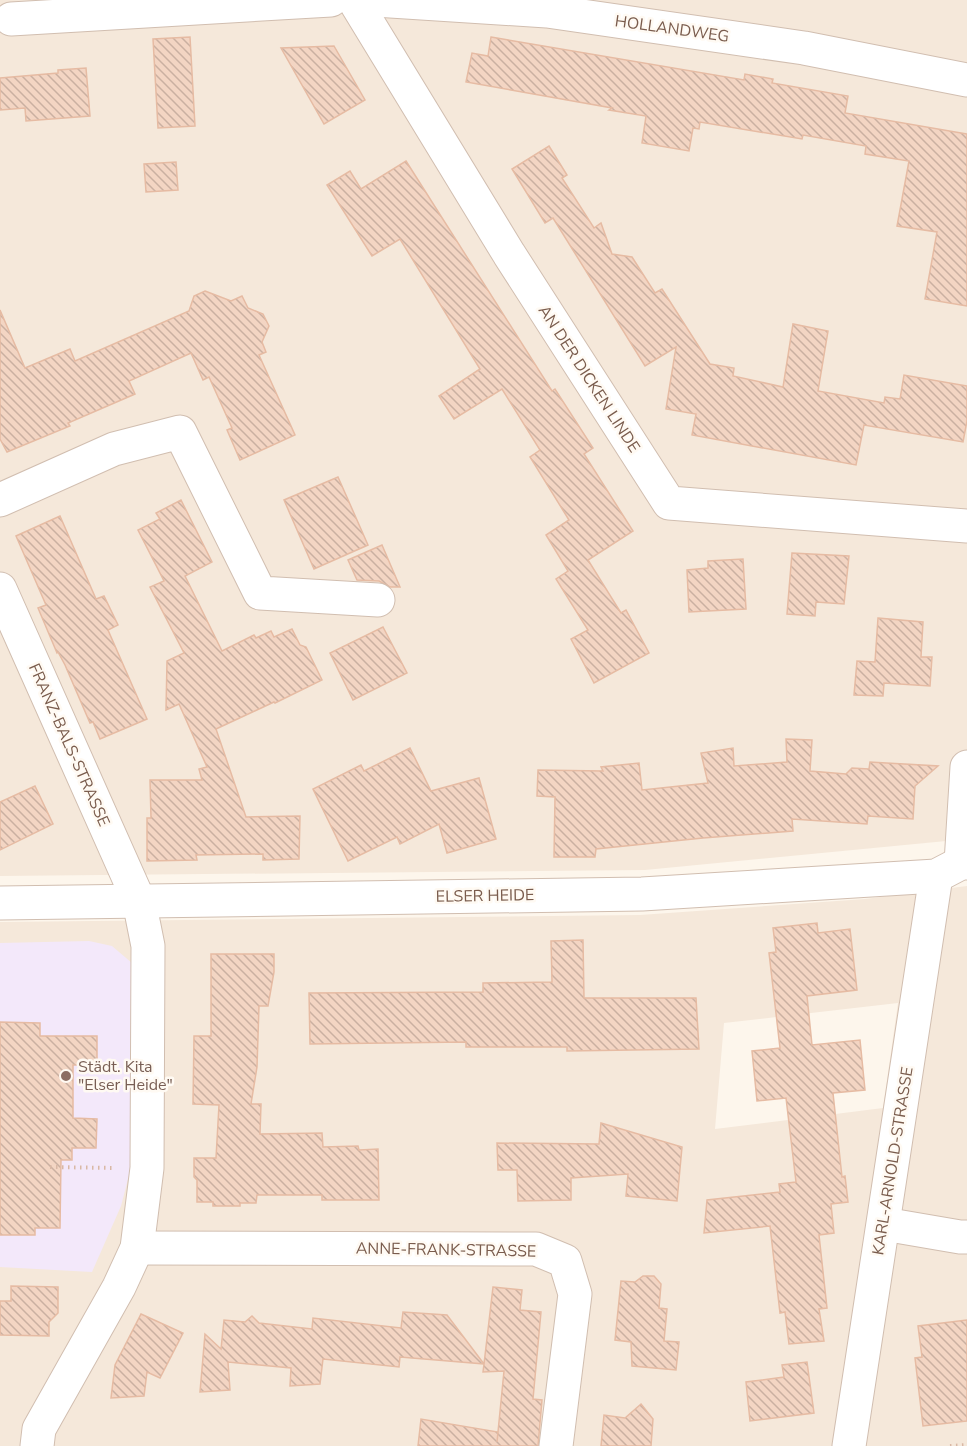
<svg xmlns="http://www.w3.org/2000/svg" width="967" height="1446" viewBox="0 0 967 1446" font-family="'Nunito Sans',sans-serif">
  <defs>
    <pattern id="building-back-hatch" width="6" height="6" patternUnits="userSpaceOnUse" patternTransform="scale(1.5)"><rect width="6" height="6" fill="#f3d5c3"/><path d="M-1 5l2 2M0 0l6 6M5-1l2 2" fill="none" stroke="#cab0a1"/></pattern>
  </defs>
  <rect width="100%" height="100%" fill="#fdf6ec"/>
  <g fill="#f5e8da" fill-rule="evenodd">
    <polygon points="0,0 967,0 967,839 645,870 0,876"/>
    <path d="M967,886V1446H0V922L640,915L865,899ZM898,1003L883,1108L715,1129L724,1023Z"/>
  </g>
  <polygon fill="#f3e8fa" points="89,941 112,946 132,963 133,1160 121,1206 92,1272 0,1267 0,943"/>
  <g fill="url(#building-back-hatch)" stroke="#e6bba3" stroke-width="1.5">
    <polygon points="190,37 195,126 158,128 153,39"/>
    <polygon points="491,37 744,80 745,74 773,79 772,83 848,96 845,113 967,134 967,306 925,299 937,232 897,226 909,161 865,154 866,146 803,135 802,139 700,122 699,129 693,128 689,151 642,143 646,116 609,110 612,108 466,82 472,53 488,56"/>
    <polygon points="334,46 365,100 324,124 281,48"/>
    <polygon points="86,68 90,116 26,121 25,108 0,110 0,78 58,73 58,70"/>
    <polygon points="549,146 567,175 562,178 594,228 601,223 612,254 632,257 655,293 662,289 710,364 734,368 733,376 783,387 793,324 828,331 818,391 884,403 885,397 900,399 904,375 967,386 967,421 963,442 864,425 856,465 692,435 696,414 666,409 676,347 645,366 553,218 545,223 512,169"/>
    <polygon points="406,161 552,391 555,389 593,448 584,454 633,531 588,560 621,613 626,610 649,653 594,683 571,639 588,630 556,579 568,571 546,535 569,520 530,457 540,450 502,389 454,419 439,396 480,369 400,239 372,256 327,185 350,171 361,189"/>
    <polygon points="176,162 178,190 146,192 144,164"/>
    <polygon points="205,291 231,301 242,296 248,308 263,314 269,326 262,342 266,352 259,355 295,435 240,460 227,430 232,428 209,377 203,380 191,353 129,381 135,394 68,423 70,426 7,452 0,439 0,310 25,368 70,349 75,361 189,311 194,296"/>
    <polygon points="338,477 368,545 314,569 284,500"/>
    <polygon points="181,500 212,562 185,576 222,651 254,635 256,638 271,631 274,637 292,629 300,645 306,647 322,680 275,703 274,702 216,729 246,817 300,816 299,859 263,860 263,854 196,855 197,860 147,861 147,818 151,818 150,780 202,780 199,769 207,767 179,704 166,710 167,661 184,653 150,587 164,581 138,530 160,519 156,513"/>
    <polygon points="60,516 96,599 104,596 118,625 108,630 147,719 100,739 93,722 90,723 65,665 58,652 57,653 38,608 46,605 16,536"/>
    <polygon points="382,545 400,587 390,587 379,581 357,580 348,560"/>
    <polygon points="792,553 849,556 844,604 816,602 815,616 787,614"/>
    <polygon points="743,559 746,609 689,612 687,570 708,568 708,561"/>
    <polygon points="878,618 923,622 921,657 932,657 930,686 884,683 883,696 854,695 857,661 875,662"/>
    <polygon points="383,627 407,673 353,700 330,653"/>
    <polygon points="786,739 812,740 810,771 846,774 852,768 869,769 870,762 938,766 915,786 913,819 868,816 867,824 792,819 793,831 703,838 596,849 595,857 554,857 555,797 537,796 538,770 603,771 601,767 639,763 642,790 708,783 701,753 733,748 734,766 787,762"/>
    <polygon points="410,748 431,791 479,778 496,839 447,853 439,824 400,844 397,837 348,861 313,789 361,765 364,771"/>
    <polygon points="35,786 53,824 0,850 0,802"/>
    <polygon points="817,923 818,933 850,929 857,990 807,996 812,1045 860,1040 865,1090 833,1093 842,1177 845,1176 848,1202 831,1204 834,1233 819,1235 827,1308 819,1309 824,1341 789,1344 785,1312 780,1313 770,1226 704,1233 707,1200 780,1192 779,1184 796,1182 786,1098 757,1101 752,1051 780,1048 769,953 776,952 773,928"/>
    <polygon points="583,940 584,998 696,998 699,1049 567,1051 567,1047 466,1047 466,1042 310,1044 309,993 483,992 483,983 552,982 551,941"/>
    <polygon points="211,954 274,954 274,972 268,1006 259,1006 257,1067 251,1104 261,1104 260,1134 322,1133 323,1147 358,1146 359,1150 378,1149 379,1200 322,1200 322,1195 257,1195 256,1203 240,1203 240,1206 213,1206 213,1202 197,1202 197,1180 194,1177 194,1158 216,1158 219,1105 193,1104 194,1036 211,1036"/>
    <polygon points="0,1022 40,1023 40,1036 97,1036 97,1065 73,1065 73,1118 97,1119 96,1148 72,1148 72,1160 61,1160 60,1228 35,1228 35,1235 0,1235"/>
    <polygon points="601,1123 682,1147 677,1201 626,1196 628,1174 571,1178 571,1200 518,1201 517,1170 498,1170 497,1143 599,1144"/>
    <polygon points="643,1276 654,1276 661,1284 659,1308 667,1309 664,1341 679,1342 676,1370 632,1366 631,1342 615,1340 621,1281 635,1282"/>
    <polygon points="11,1286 58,1287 58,1313 49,1322 49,1336 0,1335 0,1301 11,1301"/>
    <polygon points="493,1287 522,1290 520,1310 541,1312 533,1399 542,1400 538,1446 418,1446 421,1419 498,1432 497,1442 504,1371 483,1372 484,1364 400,1357 399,1367 323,1359 320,1384 290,1386 291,1368 228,1362 230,1390 200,1392 205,1334 221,1349 224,1320 245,1322 252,1316 259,1323 312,1329 313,1318 401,1328 403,1312 447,1315 484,1364"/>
    <polygon points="141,1314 183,1333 160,1378 147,1372 144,1396 111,1398 115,1365"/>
    <polygon points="967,1320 967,1421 923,1426 915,1358 922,1357 918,1326"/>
    <polygon points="807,1362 814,1413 750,1421 746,1382 784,1377 782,1365"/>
    <polygon points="641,1404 653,1419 651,1446 601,1446 604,1415 625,1418"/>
  </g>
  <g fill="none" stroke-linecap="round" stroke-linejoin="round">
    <defs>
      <g id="minor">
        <polyline points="354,0 509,254 669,503 967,526"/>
        <polyline points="375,0 547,11 804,48 967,80"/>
        <polyline points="11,19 331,0"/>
        <polyline points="0,500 114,449 180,432 260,593 378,600"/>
        <polyline points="0,589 139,901 148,946 147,1168 137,1248 119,1287 39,1429 37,1446"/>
        <polyline points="961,863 967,767"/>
        <polyline points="0,903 642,894 936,876 961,863 967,863"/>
        <polyline points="884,1224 960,1237 967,1237"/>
        <polyline points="137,1248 536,1249 565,1261 575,1294 556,1446"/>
        <polyline points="849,1446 936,876"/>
      </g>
    </defs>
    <use href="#minor" stroke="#d1beb0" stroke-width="35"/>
    <g stroke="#d9b8a5" stroke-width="4" stroke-dasharray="1.5 4.5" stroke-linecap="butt">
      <polyline points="50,1167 114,1168"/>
      <polyline points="950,1446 967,1445"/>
    </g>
    <use href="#minor" stroke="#fff" stroke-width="33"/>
  </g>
  <circle fill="#8d6e63" stroke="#fffaf3" stroke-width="2" cx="66" cy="1076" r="6"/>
  <g text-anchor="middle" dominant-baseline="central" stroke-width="5" stroke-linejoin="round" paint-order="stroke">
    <g font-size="16" fill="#7a5c4d" stroke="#fffaf3">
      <text transform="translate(672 29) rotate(8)">HOLLANDWEG</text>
      <text transform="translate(589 379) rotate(57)">AN DER DICKEN LINDE</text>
      <text transform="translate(69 745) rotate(66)">FRANZ-BALS-STRASSE</text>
      <text transform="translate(485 896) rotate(-1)">ELSER HEIDE</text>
      <text transform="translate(893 1161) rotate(-81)">KARL-ARNOLD-STRASSE</text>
      <text transform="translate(446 1250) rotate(1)">ANNE-FRANK-STRASSE</text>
    </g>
    <g font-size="16" fill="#785e54" stroke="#fffaf3" text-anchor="start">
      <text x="78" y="1067">Städt. Kita<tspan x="78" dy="18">"Elser Heide"</tspan></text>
    </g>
  </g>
</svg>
